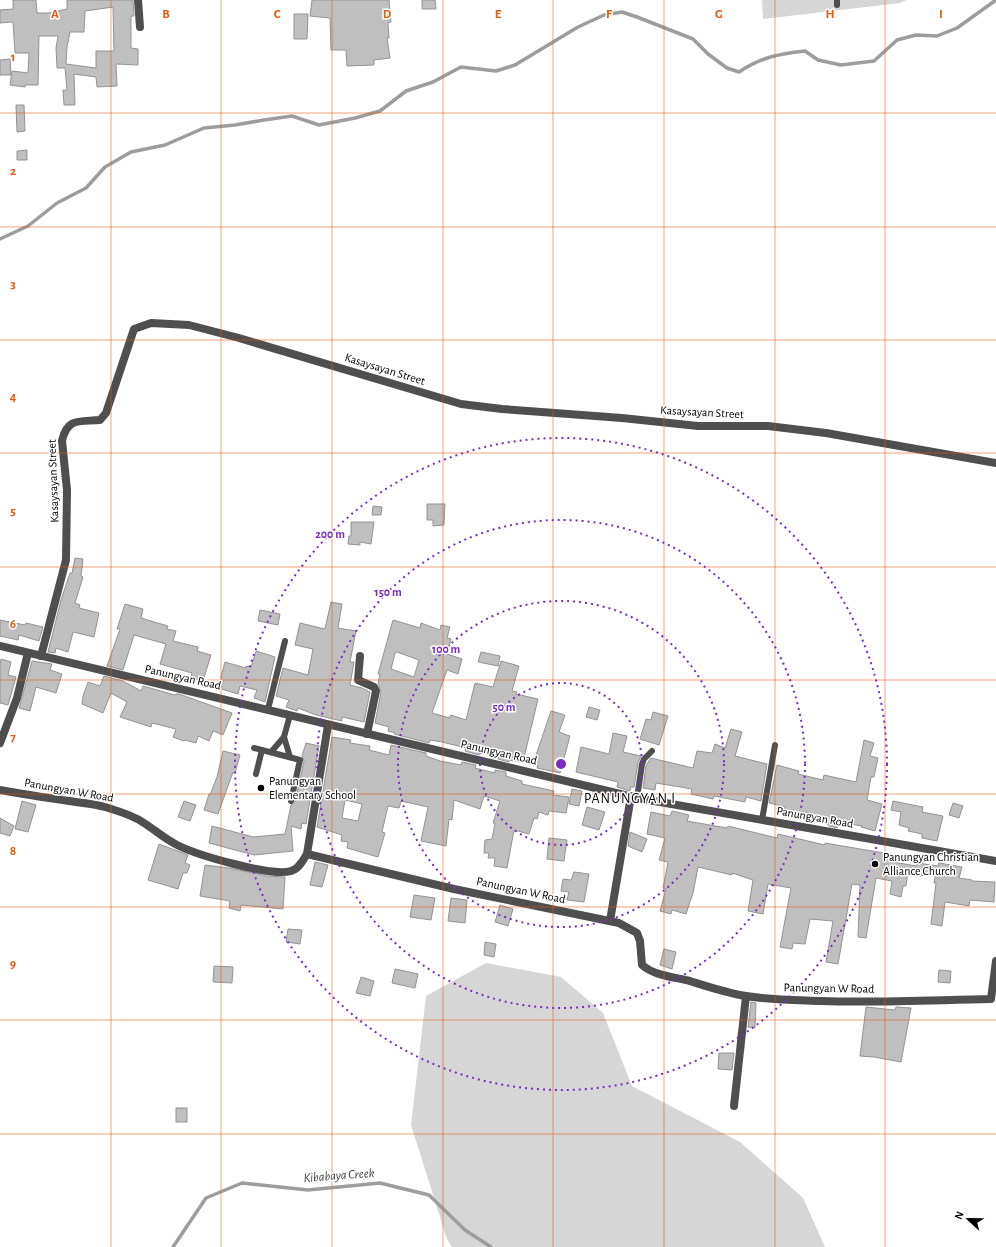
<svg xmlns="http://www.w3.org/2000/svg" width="996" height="1247" viewBox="0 0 996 1247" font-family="'Alegreya Sans',sans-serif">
  <rect width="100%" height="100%" fill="#fff"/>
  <g fill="#d6d6d6">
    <polygon points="762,0 907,0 900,3 763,19"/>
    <polygon points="486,963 561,977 603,1013 632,1086 740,1142 803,1198 825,1247 452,1247 447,1239 411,1125 426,996"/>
  </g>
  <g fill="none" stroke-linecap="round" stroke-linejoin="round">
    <g stroke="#9d9d9d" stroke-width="3.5">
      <path d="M0,239L28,226L57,203L86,188L105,167L131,152L165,145L204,128L235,125L264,120L292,116L319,125L355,118L380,111L406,91L433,82L461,67L496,71L515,65L578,27L604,15L622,12L637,17L693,39L708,54L727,68L739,72C761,57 779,54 805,51L818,60L841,65L874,61L897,40L916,35L937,36L957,28L996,0"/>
      <polyline points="173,1247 206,1198 242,1183 308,1190 380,1183 429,1195 465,1230 491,1247"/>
    </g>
  </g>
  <g fill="#bfbfbf" stroke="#939393" fill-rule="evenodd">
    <path d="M13,0H36L37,13H49L67,9V0H133L134,16H131V48L138,49V65L116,64L117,86L97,87L96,77L74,74L75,105H64L63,90H67L65,68H57L56,48L58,36H39L38,85H25V87L10,85L12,71L28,73L29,53H15L13,22L0,23V10L13,9ZM113,7L114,51H96V68L66,64L67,47L70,32H84L85,11Z"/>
    <polygon points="312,0 389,0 391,22 388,23 389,38 387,38 390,58 374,60 374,65 347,66 346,50 331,50 330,18 310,16"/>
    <polygon points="422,0 435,0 436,9 422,9"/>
    <polygon points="294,14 308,14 307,39 294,39"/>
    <polygon points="10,59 11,75 0,75 0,60"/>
    <polygon points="16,105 24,105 25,131 17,132"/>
    <polygon points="27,150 27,160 17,160 17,151"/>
    <polygon points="427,504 445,504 444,525 433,526 433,520 427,520"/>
    <polygon points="373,506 382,507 381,515 372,515"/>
    <polygon points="351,522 374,522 371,544 360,542 360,545 348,544 349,536 351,536"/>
    <polygon points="75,558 83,559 81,576 83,577 75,603 80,605 79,608 99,613 94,637 73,632 68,652 56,648 55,653 48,652 61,600 70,573 72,573"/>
    <polygon points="331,602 342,604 338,628 356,631 350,662 354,662 350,685 362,688 370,692 364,722 342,717 342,721 316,715 298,708 297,711 286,707 289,700 276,696 283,668 308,675 313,649 295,645 300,623 325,629"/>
    <polygon points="125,604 143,609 141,618 168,626 167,629 176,631 173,641 198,647 197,651 211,655 203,681 191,677 192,673 160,664 166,644 134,635 123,670 107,666 120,629 117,629"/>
    <polygon points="260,610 280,614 278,625 258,621"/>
    <polygon points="0,620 25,625 26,623 43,627 39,641 19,635 18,640 0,636"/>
    <path d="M393,620L420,628L421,623L440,630L441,625L450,627L447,638L451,639L447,654L462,659L458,674L447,670L432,713L450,718L451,715L466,720L475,683L493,687L501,661L519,666L512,691L517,692L516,694L538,699L523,762L509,760V762L498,759L499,756L480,752L479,755L465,751L466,748L442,742L430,740L429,743L394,734L395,733L388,731L389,727L375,723L381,692L378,683L380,674H378ZM397,652L419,660L414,677L391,669L395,653Z"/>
    <polygon points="256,651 275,657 265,702 254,698 257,690 240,686 238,694 218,688 225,662 246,668 246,666 251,667"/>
    <polygon points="481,652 500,656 498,666 478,662"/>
    <polygon points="1,659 11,662 8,675 16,677 8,705 0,703 0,665"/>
    <polygon points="32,661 52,664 50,670 62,674 56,693 36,687 30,711 19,708"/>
    <polygon points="104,676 123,681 141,691 143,686 175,695 176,694 179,694 232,713 223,735 213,731 209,741 198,736 196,743 185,740 184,741 173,737 176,729 152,723 151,727 120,717 127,702 111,693 103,713 82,704 83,696 88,682 100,686"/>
    <polygon points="589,707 600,710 597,720 586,717"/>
    <polygon points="551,711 565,715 559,732 570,736 560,773 537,768 538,765 533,764"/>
    <polygon points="653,712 668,716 659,745 640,739 646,719 651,720"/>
    <polygon points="731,729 742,732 735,756 767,764 761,801 746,797 745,802 714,796 713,799 691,794 692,789 656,783 655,790 643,788 646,765 651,758 693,768 697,751 712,753 715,744 725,748"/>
    <polygon points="613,733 627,736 623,752 641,756 638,763 634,787 631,787 630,791 617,787 618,782 576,772 581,747 609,754"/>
    <path d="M332,737L351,740L350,743L370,746L369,750L389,755L391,745L426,753V756L440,761L461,765L462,762L476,765L475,768L495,773V770L506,772V776L522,781V784L554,791L553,795L569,797L566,813L549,811L548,815L539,812L537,819L534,818L529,834L514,830L507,868L494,866L495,858H488L489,853H484L485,840L492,839L495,823H493L500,801L484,796L480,809L454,800L452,820L449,819L446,846L421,841L428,807L401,801L399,808L388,806L382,832L385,833L378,857L347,848L348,842L341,841L342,835L317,827ZM345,800L362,804L358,821L342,818Z"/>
    <polygon points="864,740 874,743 870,756 878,758 874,777 871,777 867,800 882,804 875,831 861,827 862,826 839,822 837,828 829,826 829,825 814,820 816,815 798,811 797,815 784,812 785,807 769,803 777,765 799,771 798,774 823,780 824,775 856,782"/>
    <polygon points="306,743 319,746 306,824 302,823 301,829 291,826 293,851 254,855 209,843 212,826 253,837 285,834 291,805 295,802 304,761 302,756"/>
    <polygon points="223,751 240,755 235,773 233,772 218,814 204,810 209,794 210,795 217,777"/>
    <polygon points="572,789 582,791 579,806 569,804"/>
    <polygon points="22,801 36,805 28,832 15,829"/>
    <polygon points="184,801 196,805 190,821 178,817"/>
    <polygon points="893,801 923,807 922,812 943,816 937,841 922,838 922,834 908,831 909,828 899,825 901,812 891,810"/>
    <polygon points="953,803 963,806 959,818 949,815"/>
    <polygon points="587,807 605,812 599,830 582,825"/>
    <polygon points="672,811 689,815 687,821 727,828 728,826 777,838 778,834 825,845 825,843 884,853 894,855 893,862 916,866 917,863 938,866 939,863 962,867 959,878 972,880 972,881 995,882 994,902 970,900 969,906 945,902 942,926 931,924 936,883 934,883 936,873 920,876 908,871 906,886 903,886 901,897 890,894 892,881 876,878 866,938 858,937 860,885 852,884 838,964 826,962 833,921 810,919 805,944 793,943 792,949 780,947 791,888 768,884 763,914 748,911 753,880 732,873 732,875 698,867 693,893 686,914 672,910 671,914 660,911 666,889 663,888 668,862 659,860 665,838 647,834 651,812 670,816"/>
    <polygon points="0,818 14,826 10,836 0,833"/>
    <polygon points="630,832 647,839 642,852 628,846"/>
    <polygon points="549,838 567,840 564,861 547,859"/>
    <polygon points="159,844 188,855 185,863 190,865 187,873 183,873 178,889 148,880"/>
    <polygon points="315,862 328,865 322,887 310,885"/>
    <polygon points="205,865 229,868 267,876 285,877 283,909 241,905 240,911 229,908 230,901 200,896"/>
    <polygon points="574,872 589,874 584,902 567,900 569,892 561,891 563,879 571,880"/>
    <polygon points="414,895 435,898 431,920 410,917"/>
    <polygon points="451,898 467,900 465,923 448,921"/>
    <polygon points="500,905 513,909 508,926 495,922"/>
    <polygon points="288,929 302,930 300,944 286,942"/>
    <polygon points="485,942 496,944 494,957 484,955"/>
    <polygon points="664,949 676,952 672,969 660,965"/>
    <polygon points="214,966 233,967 232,983 213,982"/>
    <polygon points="395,969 418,974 415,988 392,983"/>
    <polygon points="939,970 951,971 950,983 938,982"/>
    <polygon points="361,977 374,981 370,996 356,993"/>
    <polygon points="751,1002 756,1003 755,1028 748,1027"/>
    <polygon points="866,1007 895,1010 896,1007 911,1008 901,1062 874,1057 860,1056"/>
    <polygon points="719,1053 734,1053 732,1070 718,1069"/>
    <rect x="176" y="1108" width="11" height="14"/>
  </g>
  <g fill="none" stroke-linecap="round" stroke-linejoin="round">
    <g stroke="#4f4f4f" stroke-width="6">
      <polyline points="837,0 837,5"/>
      <polyline points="268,709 285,641"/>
      <polyline points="284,737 290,757"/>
      <polyline points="254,748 300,760 291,801"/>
      <polyline points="271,752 284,737 290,715"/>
      <polyline points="256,774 262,750"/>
      <polyline points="637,798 642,764 644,759 652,751"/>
      <polyline points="762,820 775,745"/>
    </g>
    <g stroke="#4f4f4f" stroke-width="8">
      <polyline points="138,0 140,27"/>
      <polyline points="0,646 637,798 996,861"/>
      <path d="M41,656L66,560L67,490L62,441C67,417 80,422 100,420L106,413L134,329L151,323L189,325L239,338L461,404L502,409L622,418L698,426H768L826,433L996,463"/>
      <polyline points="360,656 358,680 374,687 376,691 367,734"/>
      <polyline points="0,743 17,698 28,653"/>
      <path d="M0,790C23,794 46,798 69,801C81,803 94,804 105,807C118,811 133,815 144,823C155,830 165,839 177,845C197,855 271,877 291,871C299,869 303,860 307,854L328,725"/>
      <path d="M307,854L454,889L619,923L637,933L640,941L642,965C655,976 674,977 690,981C709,987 727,993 746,996C771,1000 796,1000 821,1001C878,1003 935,1000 991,999L996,961"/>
      <polyline points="610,921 631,796"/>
      <polyline points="734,1106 746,996"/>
    </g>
  </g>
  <path fill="none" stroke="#e8590c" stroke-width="1" stroke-opacity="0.55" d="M111,0V1247M221,0V1247M332,0V1247M443,0V1247M553,0V1247M664,0V1247M775,0V1247M885,0V1247M0,113H996M0,227H996M0,340H996M0,453H996M0,567H996M0,680H996M0,794H996M0,907H996M0,1020H996M0,1134H996"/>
  <g fill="none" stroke="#7b2cbf" stroke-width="2" stroke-dasharray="2 4">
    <circle cx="561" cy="764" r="81"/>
    <circle cx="561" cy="764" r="163"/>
    <circle cx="561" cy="764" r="244"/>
    <circle cx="561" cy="764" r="326"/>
  </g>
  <g fill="#000" stroke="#fff" stroke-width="1.5">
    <circle cx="261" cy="788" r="4"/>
    <circle cx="875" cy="864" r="4"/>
  </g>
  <g text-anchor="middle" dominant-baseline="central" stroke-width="3" stroke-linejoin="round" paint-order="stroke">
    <g font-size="12" fill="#000" stroke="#fff">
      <text transform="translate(385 369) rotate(17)">Kasaysayan Street</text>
      <text transform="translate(702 412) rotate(3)">Kasaysayan Street</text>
      <text transform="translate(53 481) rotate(-92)">Kasaysayan Street</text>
      <text transform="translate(183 677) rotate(13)">Panungyan Road</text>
      <text transform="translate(499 752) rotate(13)">Panungyan Road</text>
      <text transform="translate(69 790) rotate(10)">Panungyan W Road</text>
      <text transform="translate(815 817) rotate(10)">Panungyan Road</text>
      <text transform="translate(521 890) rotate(12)">Panungyan W Road</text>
      <text transform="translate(829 988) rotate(1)">Panungyan W Road</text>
    </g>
    <g font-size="12" fill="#000" stroke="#fff" text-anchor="start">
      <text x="269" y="781">Panungyan<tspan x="269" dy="14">Elementary School</tspan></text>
      <text x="883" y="857">Panungyan Christian<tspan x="883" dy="14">Alliance Church</tspan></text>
    </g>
    <g font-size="13" font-style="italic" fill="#3e3e3e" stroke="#fff">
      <text transform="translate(339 1176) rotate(-4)">Kibabaya Creek</text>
    </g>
    <g font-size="14" letter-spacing="1" fill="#000" stroke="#fff">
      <text x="630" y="799">PANUNGYAN I</text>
    </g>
  </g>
  <g font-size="13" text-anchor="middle" font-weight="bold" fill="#e8590c" stroke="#fff" stroke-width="3" stroke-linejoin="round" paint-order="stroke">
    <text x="55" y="18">A</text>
    <text x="166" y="18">B</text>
    <text x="277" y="18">C</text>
    <text x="387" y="18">D</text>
    <text x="498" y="18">E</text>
    <text x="609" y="18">F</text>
    <text x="719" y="18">G</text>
    <text x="830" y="18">H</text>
    <text x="941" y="18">I</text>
    <text x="13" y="61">1</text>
    <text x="13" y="175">2</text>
    <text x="13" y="288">3</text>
    <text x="13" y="401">4</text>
    <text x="13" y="515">5</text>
    <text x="13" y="628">6</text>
    <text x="13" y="741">7</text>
    <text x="13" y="855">8</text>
    <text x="13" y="968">9</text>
  </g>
  <circle cx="561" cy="764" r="6" fill="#7b2cbf" stroke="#fff" stroke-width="2"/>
  <g font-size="12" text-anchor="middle" font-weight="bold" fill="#7b2cbf" stroke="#fff" stroke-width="3" stroke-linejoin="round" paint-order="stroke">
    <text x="330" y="538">200 m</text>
    <text x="388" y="596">150 m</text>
    <text x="446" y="653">100 m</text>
    <text x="504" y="711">50 m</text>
  </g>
  <g transform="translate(968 1219) rotate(292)" stroke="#ffffff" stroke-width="3" paint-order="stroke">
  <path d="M0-3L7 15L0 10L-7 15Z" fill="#000000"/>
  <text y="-6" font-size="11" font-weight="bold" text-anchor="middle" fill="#000000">N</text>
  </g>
</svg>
